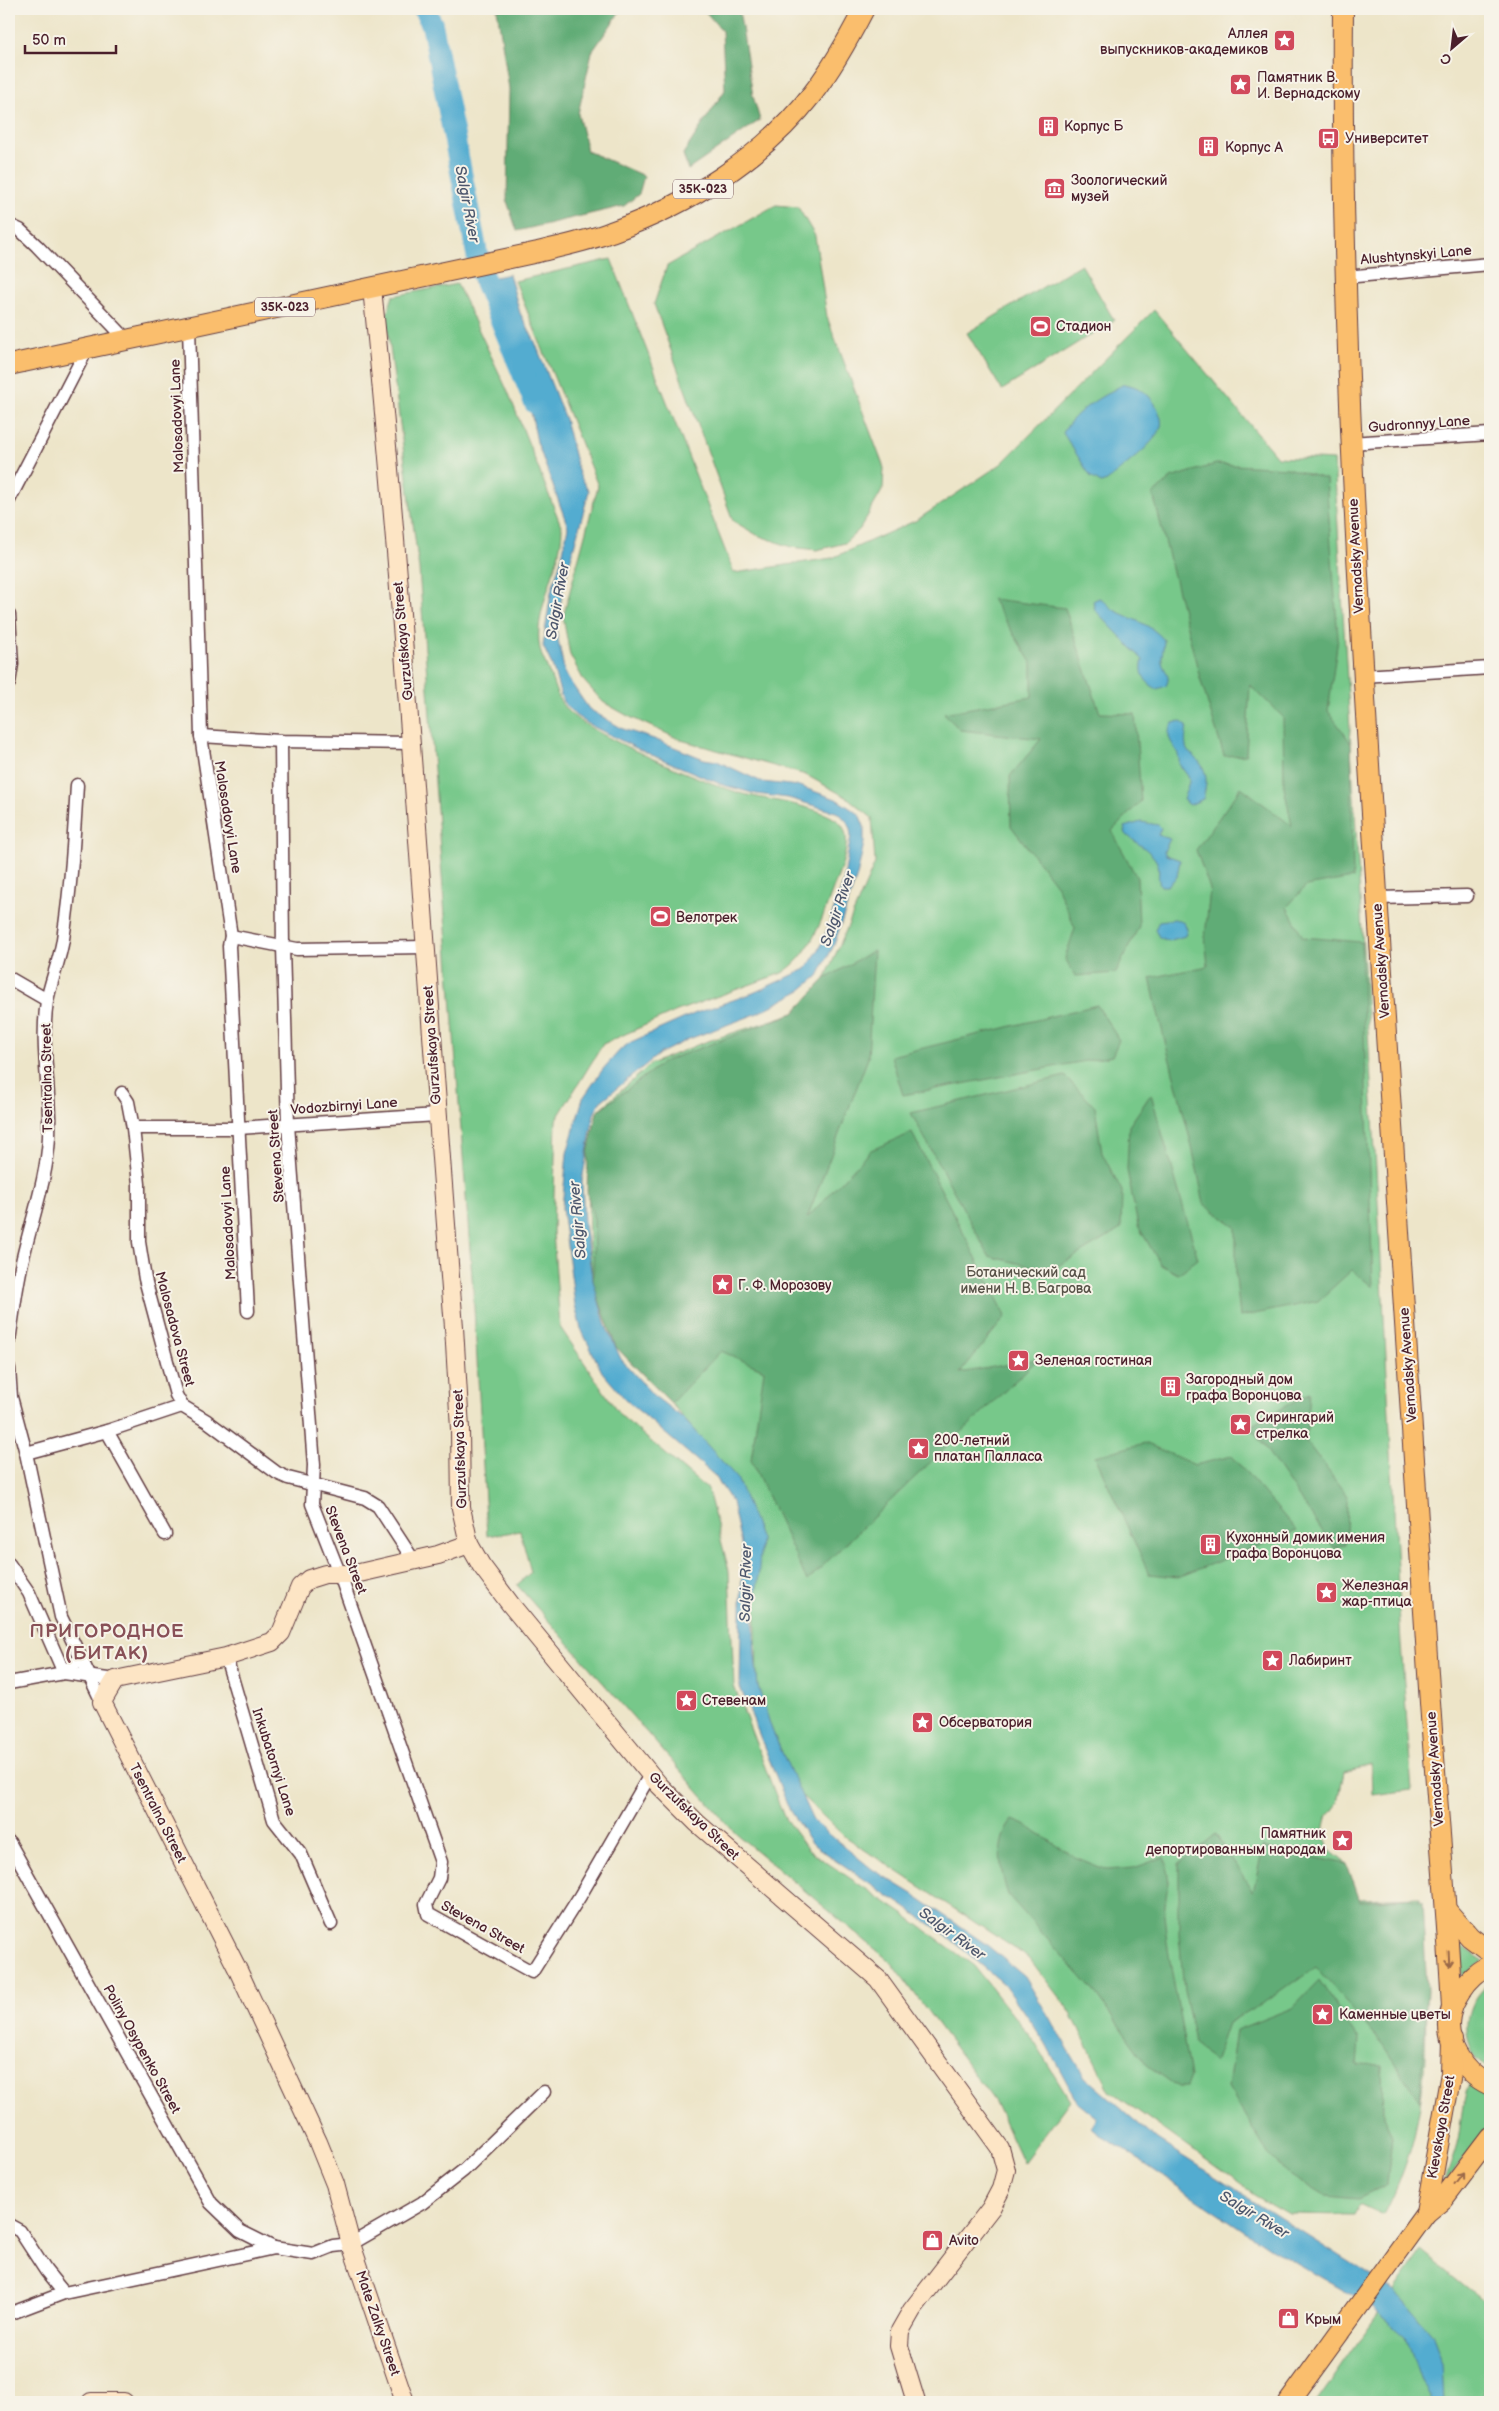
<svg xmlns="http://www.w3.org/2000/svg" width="1499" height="2411" viewBox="0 0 1499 2411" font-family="'Balsamiq Sans',sans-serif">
  <rect width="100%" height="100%" fill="#f7f3e8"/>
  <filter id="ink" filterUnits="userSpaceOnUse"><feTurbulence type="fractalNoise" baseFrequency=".02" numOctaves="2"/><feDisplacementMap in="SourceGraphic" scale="10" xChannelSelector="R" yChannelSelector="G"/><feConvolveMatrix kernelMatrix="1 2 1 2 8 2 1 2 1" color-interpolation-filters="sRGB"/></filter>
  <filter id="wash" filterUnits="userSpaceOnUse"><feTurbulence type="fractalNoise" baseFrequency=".0096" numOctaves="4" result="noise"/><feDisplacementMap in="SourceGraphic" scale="20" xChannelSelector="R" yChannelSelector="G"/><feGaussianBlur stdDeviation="1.12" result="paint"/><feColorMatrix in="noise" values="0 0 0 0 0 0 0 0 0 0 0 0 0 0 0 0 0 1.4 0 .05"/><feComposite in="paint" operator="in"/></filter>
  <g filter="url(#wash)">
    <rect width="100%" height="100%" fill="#ede5c9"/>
    <g fill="#77c88a" stroke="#60745a">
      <polygon points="776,205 798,207 815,236 827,317 884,468 883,489 860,529 845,543 817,550 791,547 757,535 733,521 654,304 667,266"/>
      <path d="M611,259L734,573L832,558L917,520L1001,464L1154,310L1277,457L1334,460L1378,1202L1401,1644L1412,1790L1372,1795L1371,1765L1344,1772L1338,1802L1327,1817L1324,1832L1329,1850L1347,1864L1358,1899L1420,1897C1426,2011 1439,2109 1384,2215L1360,2204L1354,2215L1289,2214L1254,2194L1110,2091L1071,2013L1029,1958L845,1837L801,1795L769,1732L757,1682L755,1592L735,1480L671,1403L616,1347L593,1284L589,1244L588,1153L597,1112L651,1064L702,1043L794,1013L825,979L875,863L872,818L848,798L806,775L681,740L628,716L603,702L584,681L570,655L563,617L598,486L515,281Z"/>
      <polygon points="1081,264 1114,320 1002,390 967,333"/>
      <path d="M457,284L509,394L562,528C562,566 532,613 540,649C541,656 546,663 548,670C554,683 556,696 565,708C584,733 706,783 740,793C763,800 831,806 843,827C853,845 838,875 832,892C821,922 810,956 782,973L677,1011L603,1044L556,1120L553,1232L560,1327L620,1415L708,1490L729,1571L734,1686L784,1817L808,1850L908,1917L974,1966L1035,2043L1070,2100L1023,2163L995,2102L892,1963L735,1833L517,1585L531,1572L520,1531L487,1536L473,1290L419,569L386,317L393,296Z"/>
      <polygon points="1461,1946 1484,1961 1463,1976"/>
      <path d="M1490,1983V2069C1486,2066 1480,2063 1478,2060C1459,2036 1465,1999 1490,1983Z"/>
      <path d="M1470,2083L1490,2092V2124L1444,2184C1448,2170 1454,2155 1458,2140C1461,2126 1463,2093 1470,2083Z"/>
      <polygon points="1422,2251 1490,2306 1490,2368 1486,2375 1483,2402 1316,2402"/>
    </g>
    <g fill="#61ac76" stroke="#566650">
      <polygon points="497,9 622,9 592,52 578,114 587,151 644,176 639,194 624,206 517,231 507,201 509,89"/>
      <polygon points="703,9 739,9 753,96 760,120 688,170 683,154 725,90 722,31"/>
      <path d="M1216,464L1287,468L1326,479L1338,638L1328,711L1351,743L1353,878L1306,886L1287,907L1303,937L1361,942L1373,1287L1352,1270L1318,1301L1240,1317L1236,1277V1227L1204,1204C1190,1127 1166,1054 1150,978L1208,966L1205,937L1210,889L1196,850L1241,787L1292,826L1284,787L1283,717L1250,685L1246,755L1224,756L1200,678L1153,494L1171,478Z"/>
      <polygon points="992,599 1065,608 1100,713 1135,714 1141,801 1112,831 1137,878 1139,926 1116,973 1075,976 1065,958 1075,928 1057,886 1011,826 1010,776 1041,739 960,730 944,713 1032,697 1032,664"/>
      <polygon points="874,950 868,1058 807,1218 871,1150 912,1133 1006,1316 960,1373 1038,1359 807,1581 751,1460 764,1370 721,1351 671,1403 616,1347 593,1284 594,1220 587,1194 588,1153 597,1112 665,1061 794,1013 825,979"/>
      <polygon points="1097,1005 1119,1040 1112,1056 903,1095 891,1056"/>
      <polygon points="1065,1076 1095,1107 1102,1153 1122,1191 1121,1229 1050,1271 989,1256 911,1113"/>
      <polygon points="1151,1094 1198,1259 1178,1274 1161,1265 1138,1226 1127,1170 1129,1126"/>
      <polygon points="1310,1393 1306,1441 1347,1496 1346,1544 1334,1548 1250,1426"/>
      <polygon points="1145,1443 1195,1465 1232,1456 1297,1531 1178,1577 1149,1574 1095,1456"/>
      <path d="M1013,1820L1025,1825L1075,1857L1107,1870L1134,1868L1164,1857L1169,1874L1164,1914L1167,1943L1190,2077L1186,2087H1178L1147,2065L1098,1996L1008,1895C1000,1870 994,1841 1013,1820Z"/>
      <polygon points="1216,1834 1253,1892 1263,1847 1347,1864 1360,1901 1405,1898 1422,1901 1427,1991 1420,2102 1383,2045 1316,1967 1278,1994 1228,2023 1214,2063 1195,2042 1184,1991 1179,1935 1179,1864"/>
      <polygon points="1319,1980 1359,2040 1357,2065 1382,2066 1383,2116 1392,2137 1387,2185 1358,2199 1325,2196 1290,2175 1268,2154 1228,2088 1236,2030 1292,2008"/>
    </g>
    <g fill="#52acd0" stroke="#4e667e">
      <polygon points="509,274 520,313 535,342 565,419 579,474 589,491 564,584 556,629 565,674 589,709 623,729 654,739 704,759 717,761 762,782 799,786 836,799 859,814 864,826 864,843 857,876 834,945 818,976 800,991 756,1014 689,1039 659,1054 600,1102 594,1114 582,1181 584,1224 592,1277 606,1326 621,1359 653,1395 683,1418 737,1478 761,1539 758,1582 753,1607 755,1655 758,1686 772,1730 813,1821 872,1869 913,1894 987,1945 1025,1977 1085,2077 1157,2140 1353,2264 1387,2286 1406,2302 1432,2334 1443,2363 1445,2402 1430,2402 1430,2396 1421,2381 1406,2336 1369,2305 1270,2248 1091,2128 1097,2118 1078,2103 1045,2042 1004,1984 946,1935 811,1843 790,1811 740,1687 742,1548 732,1502 715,1476 626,1400 602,1372 581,1329 575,1305 562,1208 567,1153 583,1098 603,1069 621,1049 631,1042 696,1013 753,993 806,969 821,946 843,884 851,835 849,824 839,813 788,798 756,794 723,785 640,750 590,725 575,715 563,702 552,665 543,646 551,592 562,557 568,527 537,442 516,335 492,296 473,282"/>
      <path d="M1124,384C1138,386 1147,392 1155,404C1159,412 1164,421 1160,429C1152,447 1122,467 1107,481L1101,483L1091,477L1063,433C1075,410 1101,397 1124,384Z"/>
      <path d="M1099,598C1106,601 1108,606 1114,610C1132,620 1150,623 1164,640C1164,647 1161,656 1162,662C1164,672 1172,674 1166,686L1157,689C1145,683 1139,673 1143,660L1095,610L1093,601Z"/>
      <path d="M1180,721L1187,726C1186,734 1184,743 1187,750C1189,754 1194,755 1196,758C1209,772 1207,782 1203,799L1190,805L1183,800L1190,779L1179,764C1181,745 1160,741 1173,723Z"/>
      <path d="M1141,822L1158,825L1161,828L1158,835L1170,839L1164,851L1166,855L1180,860L1177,877L1167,886H1161C1156,879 1161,869 1157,862C1150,849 1135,843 1126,834L1124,827Z"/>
      <polygon points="1175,919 1184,923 1187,929 1185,936 1168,941 1159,937 1155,930 1159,921"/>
    </g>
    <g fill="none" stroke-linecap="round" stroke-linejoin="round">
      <polyline stroke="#52acd0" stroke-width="22" points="424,9 432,24 480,269 535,403"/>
    </g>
  </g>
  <g filter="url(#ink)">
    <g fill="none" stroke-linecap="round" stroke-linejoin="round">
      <defs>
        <g id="street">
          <polyline points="9,225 20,230 37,246 127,340"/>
          <polyline points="1345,277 1490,264"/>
          <polyline points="189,327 201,736 231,936 229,946 248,1311"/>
          <polyline points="1350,443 1490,434"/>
          <polyline points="9,500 87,349"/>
          <polyline points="9,615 12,664 9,683"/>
          <polyline points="1363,676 1490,668"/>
          <polyline points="201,736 281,741 411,743"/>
          <polyline points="281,741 283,947 288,1125 314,1465 312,1504 340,1575 441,1862 439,1878 426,1904 428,1914 532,1972 580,1896 650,1775"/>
          <polyline points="1377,898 1467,896"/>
          <polyline points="231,936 297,949 425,947"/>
          <polyline points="9,978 47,1000"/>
          <polyline points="122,1093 128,1102 133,1128 139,1184 139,1242 145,1279 176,1395 182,1406 207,1421 277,1473 288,1478 365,1498 378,1506 414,1561"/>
          <polyline points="133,1128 238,1128 437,1115"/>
          <path d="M9,1341C13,1315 16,1288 22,1262C31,1221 47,1179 49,1137C51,1091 40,1047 47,1001C51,980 60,960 63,939C71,888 74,836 77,785"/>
          <polyline points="9,1369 11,1397 26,1453 61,1617 102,1702"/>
          <polyline points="107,1431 182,1406"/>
          <polyline points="26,1453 107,1431 165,1534"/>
          <polyline points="9,1564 29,1593 64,1673 81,1658"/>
          <polyline points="226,1657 274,1820 301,1854 331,1924"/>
          <polyline points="9,1683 64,1673 115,1680"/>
          <polyline points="9,1842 211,2203 240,2231 274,2248"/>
          <polyline points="9,2225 20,2231 46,2271 64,2293"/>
          <polyline points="9,2314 64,2293 274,2248 313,2254 333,2246 351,2244 422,2203 464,2170 544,2092"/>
        </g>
        <g id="secondary">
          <path d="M372,288C407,633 426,981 454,1327L460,1429L461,1508L469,1544L481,1565L511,1605L659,1785L697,1823L878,1979L1000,2148L1006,2170L1001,2189L991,2208L912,2310L900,2331L899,2346L916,2402"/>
          <polyline points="91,2402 124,2402"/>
          <polyline points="405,2402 351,2244 335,2184 318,2142 237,1968 102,1702 115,1680 226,1657 272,1642 281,1633 300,1587 309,1579 325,1574 355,1574 438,1555 469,1544"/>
        </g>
        <g id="primary">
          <path d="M1343,9C1340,341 1363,672 1384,1004C1399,1221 1412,1439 1427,1657C1434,1774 1446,1891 1452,2008"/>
          <path d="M9,365L538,252C562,246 588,241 611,232C688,205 763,158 813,93C833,67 849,38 864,9"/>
          <polyline points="1447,1911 1470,1937 1490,1952"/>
          <path d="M1490,1966C1479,1969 1467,1981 1461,1991C1458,1996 1454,2002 1452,2008C1441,2039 1463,2073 1490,2085"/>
          <polyline points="1426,2213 1451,2073 1452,2040"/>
          <polyline points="1289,2402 1426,2213 1443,2199 1490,2137"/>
        </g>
      </defs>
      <use href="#street" stroke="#623d43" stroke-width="15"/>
      <use href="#secondary" stroke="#623d43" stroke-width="20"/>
      <use href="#primary" stroke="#623d43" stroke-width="22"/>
      <use href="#street" stroke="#fff" stroke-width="12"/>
      <use href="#secondary" stroke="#fde5c5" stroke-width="18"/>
      <use href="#primary" stroke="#fabe6d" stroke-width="20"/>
    </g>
    <defs><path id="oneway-shaft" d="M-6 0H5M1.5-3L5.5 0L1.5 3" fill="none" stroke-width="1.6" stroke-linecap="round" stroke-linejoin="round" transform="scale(1.25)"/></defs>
    <g stroke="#996749">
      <use href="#oneway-shaft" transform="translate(1449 1959) rotate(87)"/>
      <use href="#oneway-shaft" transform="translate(1459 2178) rotate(-53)"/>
    </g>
  </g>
  <defs>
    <symbol id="sight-square" viewBox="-11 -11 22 22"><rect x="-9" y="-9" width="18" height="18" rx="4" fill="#d1495b" stroke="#f7f3e8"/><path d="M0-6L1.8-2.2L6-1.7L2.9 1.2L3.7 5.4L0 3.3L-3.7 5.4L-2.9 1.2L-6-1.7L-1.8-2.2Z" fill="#fff"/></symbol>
    <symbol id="building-square" viewBox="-11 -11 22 22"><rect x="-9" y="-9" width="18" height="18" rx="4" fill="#d1495b" stroke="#f7f3e8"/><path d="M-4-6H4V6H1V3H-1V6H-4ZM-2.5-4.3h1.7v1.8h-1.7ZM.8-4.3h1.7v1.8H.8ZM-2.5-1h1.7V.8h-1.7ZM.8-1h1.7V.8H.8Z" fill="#fff"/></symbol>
    <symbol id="bus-square" viewBox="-11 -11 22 22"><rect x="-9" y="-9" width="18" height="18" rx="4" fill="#d1495b" stroke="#f7f3e8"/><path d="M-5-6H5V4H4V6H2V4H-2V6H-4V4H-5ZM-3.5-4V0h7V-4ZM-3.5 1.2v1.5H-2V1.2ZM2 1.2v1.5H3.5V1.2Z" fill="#fff"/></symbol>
    <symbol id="museum-square" viewBox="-11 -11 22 22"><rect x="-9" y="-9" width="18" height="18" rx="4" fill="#d1495b" stroke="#f7f3e8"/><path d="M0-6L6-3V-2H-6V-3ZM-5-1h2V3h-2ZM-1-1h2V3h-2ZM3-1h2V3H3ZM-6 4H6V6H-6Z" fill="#fff"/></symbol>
    <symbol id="stadium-square" viewBox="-11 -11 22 22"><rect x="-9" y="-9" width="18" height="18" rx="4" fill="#d1495b" stroke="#f7f3e8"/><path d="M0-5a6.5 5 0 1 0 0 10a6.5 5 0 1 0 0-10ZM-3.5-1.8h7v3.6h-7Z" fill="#fff"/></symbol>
    <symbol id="shop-square" viewBox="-11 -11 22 22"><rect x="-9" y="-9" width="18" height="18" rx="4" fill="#d1495b" stroke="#f7f3e8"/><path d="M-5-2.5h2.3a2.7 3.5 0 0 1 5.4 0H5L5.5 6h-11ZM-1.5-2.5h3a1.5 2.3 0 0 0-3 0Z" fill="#fff"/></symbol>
  </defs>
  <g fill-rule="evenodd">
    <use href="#sight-square" x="1272" y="28" width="25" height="25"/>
    <use href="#sight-square" x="1228" y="72" width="25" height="25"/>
    <use href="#building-square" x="1036" y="114" width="25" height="25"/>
    <use href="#bus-square" x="1316" y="126" width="25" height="25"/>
    <use href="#building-square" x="1196" y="134" width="25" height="25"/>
    <use href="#museum-square" x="1042" y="176" width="25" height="25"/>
    <use href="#stadium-square" x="1028" y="314" width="25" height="25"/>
    <use href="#stadium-square" x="648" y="904" width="25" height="25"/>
    <use href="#sight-square" x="710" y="1272" width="25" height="25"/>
    <use href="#sight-square" x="1006" y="1348" width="25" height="25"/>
    <use href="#building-square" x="1158" y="1374" width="25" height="25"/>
    <use href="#sight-square" x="1228" y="1412" width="25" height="25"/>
    <use href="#sight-square" x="906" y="1436" width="25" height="25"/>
    <use href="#building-square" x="1198" y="1532" width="25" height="25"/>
    <use href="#sight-square" x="1314" y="1580" width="25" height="25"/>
    <use href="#sight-square" x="1260" y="1648" width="25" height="25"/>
    <use href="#sight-square" x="674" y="1688" width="25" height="25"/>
    <use href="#sight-square" x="910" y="1710" width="25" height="25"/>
    <use href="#sight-square" x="1330" y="1828" width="25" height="25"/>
    <use href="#sight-square" x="1310" y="2002" width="25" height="25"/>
    <use href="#shop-square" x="920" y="2228" width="25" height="25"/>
    <use href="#shop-square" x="1276" y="2306" width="25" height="25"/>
  </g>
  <g text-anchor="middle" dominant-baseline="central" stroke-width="4" stroke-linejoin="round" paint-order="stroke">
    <g fill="#f7f3e8" stroke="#7e5f64" stroke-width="1">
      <rect x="673" y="179.5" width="60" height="19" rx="4"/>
      <rect x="255" y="297.5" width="60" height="19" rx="4"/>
    </g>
    <g font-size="12" font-weight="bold" fill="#4a1f2b">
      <text x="703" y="189">35К-023</text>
      <text x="285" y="307">35К-023</text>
    </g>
    <g font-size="14" fill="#4a1f2b" stroke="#f7f3e8" text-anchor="start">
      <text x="1268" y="33" text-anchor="end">Аллея<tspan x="1268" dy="16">выпускников-академиков</tspan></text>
      <text x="1257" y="77">Памятник В.<tspan x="1257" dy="16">И. Вернадскому</tspan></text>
      <text x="1064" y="126">Корпус Б</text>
      <text x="1345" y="138">Университет</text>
      <text x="1225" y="147">Корпус А</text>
      <text x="1071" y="180">Зоологический<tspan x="1071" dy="16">музей</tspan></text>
      <text x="1056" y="326">Стадион</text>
      <text x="676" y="917">Велотрек</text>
      <text x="738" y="1285">Г. Ф. Морозову</text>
      <text x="1035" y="1360">Зеленая гостиная</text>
      <text x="1186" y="1379">Загородный дом<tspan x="1186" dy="16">графа Воронцова</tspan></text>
      <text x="1256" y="1417">Сирингарий<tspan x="1256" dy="16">стрелка</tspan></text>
      <text x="934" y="1440">200-летний<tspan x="934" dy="16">платан Палласа</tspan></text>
      <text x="1226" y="1537">Кухонный домик имения<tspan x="1226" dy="16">графа Воронцова</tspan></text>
      <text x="1342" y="1585">Железная<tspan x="1342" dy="16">жар-птица</tspan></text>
      <text x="1289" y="1660">Лабиринт</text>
      <text x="702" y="1700">Стевенам</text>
      <text x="939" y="1722">Обсерватория</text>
      <text x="1326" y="1833" text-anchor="end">Памятник<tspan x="1326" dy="16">депортированным народам</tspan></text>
      <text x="1339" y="2014">Каменные цветы</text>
      <text x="949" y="2240">Avito</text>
      <text x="1305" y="2319">Крым</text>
    </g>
    <g font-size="14" fill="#4a1f2b" stroke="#f7f3e8">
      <text transform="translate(1416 255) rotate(-5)">Alushtynskyi Lane</text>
      <text transform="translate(177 416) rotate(-92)">Malosadovyi Lane</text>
      <text transform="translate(1419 424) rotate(-4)">Gudronnyy Lane</text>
      <text transform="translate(1356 556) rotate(-93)">Vernadsky Avenue</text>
      <text transform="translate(403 641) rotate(-95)">Gurzufskaya Street</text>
      <text transform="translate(228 817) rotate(81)">Malosadovyi Lane</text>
      <text transform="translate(1381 961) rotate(-94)">Vernadsky Avenue</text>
      <text transform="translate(432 1045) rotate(-94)">Gurzufskaya Street</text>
      <text transform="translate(47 1078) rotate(-91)">Tsentralna Street</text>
      <text transform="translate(344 1106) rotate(-4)">Vodozbirnyi Lane</text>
      <text transform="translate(276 1156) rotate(-94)">Stevena Street</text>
      <text transform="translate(228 1223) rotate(-93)">Malosadovyi Lane</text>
      <text transform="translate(175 1329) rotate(75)">Malosadova Street</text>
      <text transform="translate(1408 1365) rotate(-94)">Vernadsky Avenue</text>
      <text transform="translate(460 1449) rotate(-92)">Gurzufskaya Street</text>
      <text transform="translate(346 1550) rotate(69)">Stevena Street</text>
      <text transform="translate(274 1762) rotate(72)">Inkubatornyi Lane</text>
      <text transform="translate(1435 1769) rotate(-94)">Vernadsky Avenue</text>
      <text transform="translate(158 1813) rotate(63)">Tsentralna Street</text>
      <text transform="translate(694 1816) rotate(44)">Gurzufskaya Street</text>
      <text transform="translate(483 1927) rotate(29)">Stevena Street</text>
      <text transform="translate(142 2049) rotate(61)">Poliny Osypenko Street</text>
      <text transform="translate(1441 2127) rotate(-80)">Kievskaya Street</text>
      <text transform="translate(378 2323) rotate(71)">Mate Zalky Street</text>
    </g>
    <g font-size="14" fill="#585248" stroke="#f7f3e8">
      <text x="1026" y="1272">Ботанический сад<tspan x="1026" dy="16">имени Н. В. Багрова</tspan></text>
    </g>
    <g font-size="15" font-style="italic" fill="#4d576d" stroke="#f7f3e8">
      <text transform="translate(467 204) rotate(79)">Salgir River</text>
      <text transform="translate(558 601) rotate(-80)">Salgir River</text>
      <text transform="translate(838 909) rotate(-71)">Salgir River</text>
      <text transform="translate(578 1220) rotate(-95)">Salgir River</text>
      <text transform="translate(746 1583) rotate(-89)">Salgir River</text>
      <text transform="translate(952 1934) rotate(36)">Salgir River</text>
      <text transform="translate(1254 2215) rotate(31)">Salgir River</text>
    </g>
    <g font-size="19" font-weight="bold" letter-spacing="1" fill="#885057" stroke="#f7f3e8">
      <text x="107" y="1631">ПРИГОРОДНОЕ<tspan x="107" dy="22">(БИТАК)</tspan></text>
    </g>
  </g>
  <rect width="1499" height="2411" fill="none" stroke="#f7f3e8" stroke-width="30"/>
  <g transform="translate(1452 48) rotate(208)" stroke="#f7f3e8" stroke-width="4" paint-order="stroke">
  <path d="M0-4L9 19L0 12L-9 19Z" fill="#4a1f2b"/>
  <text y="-8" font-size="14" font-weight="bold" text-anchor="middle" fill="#4a1f2b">С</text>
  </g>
  <path d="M25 45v8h91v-8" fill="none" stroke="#4a1f2b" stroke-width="2.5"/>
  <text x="32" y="45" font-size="15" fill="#4a1f2b" stroke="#f7f3e8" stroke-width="4" paint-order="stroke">50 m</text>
</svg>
